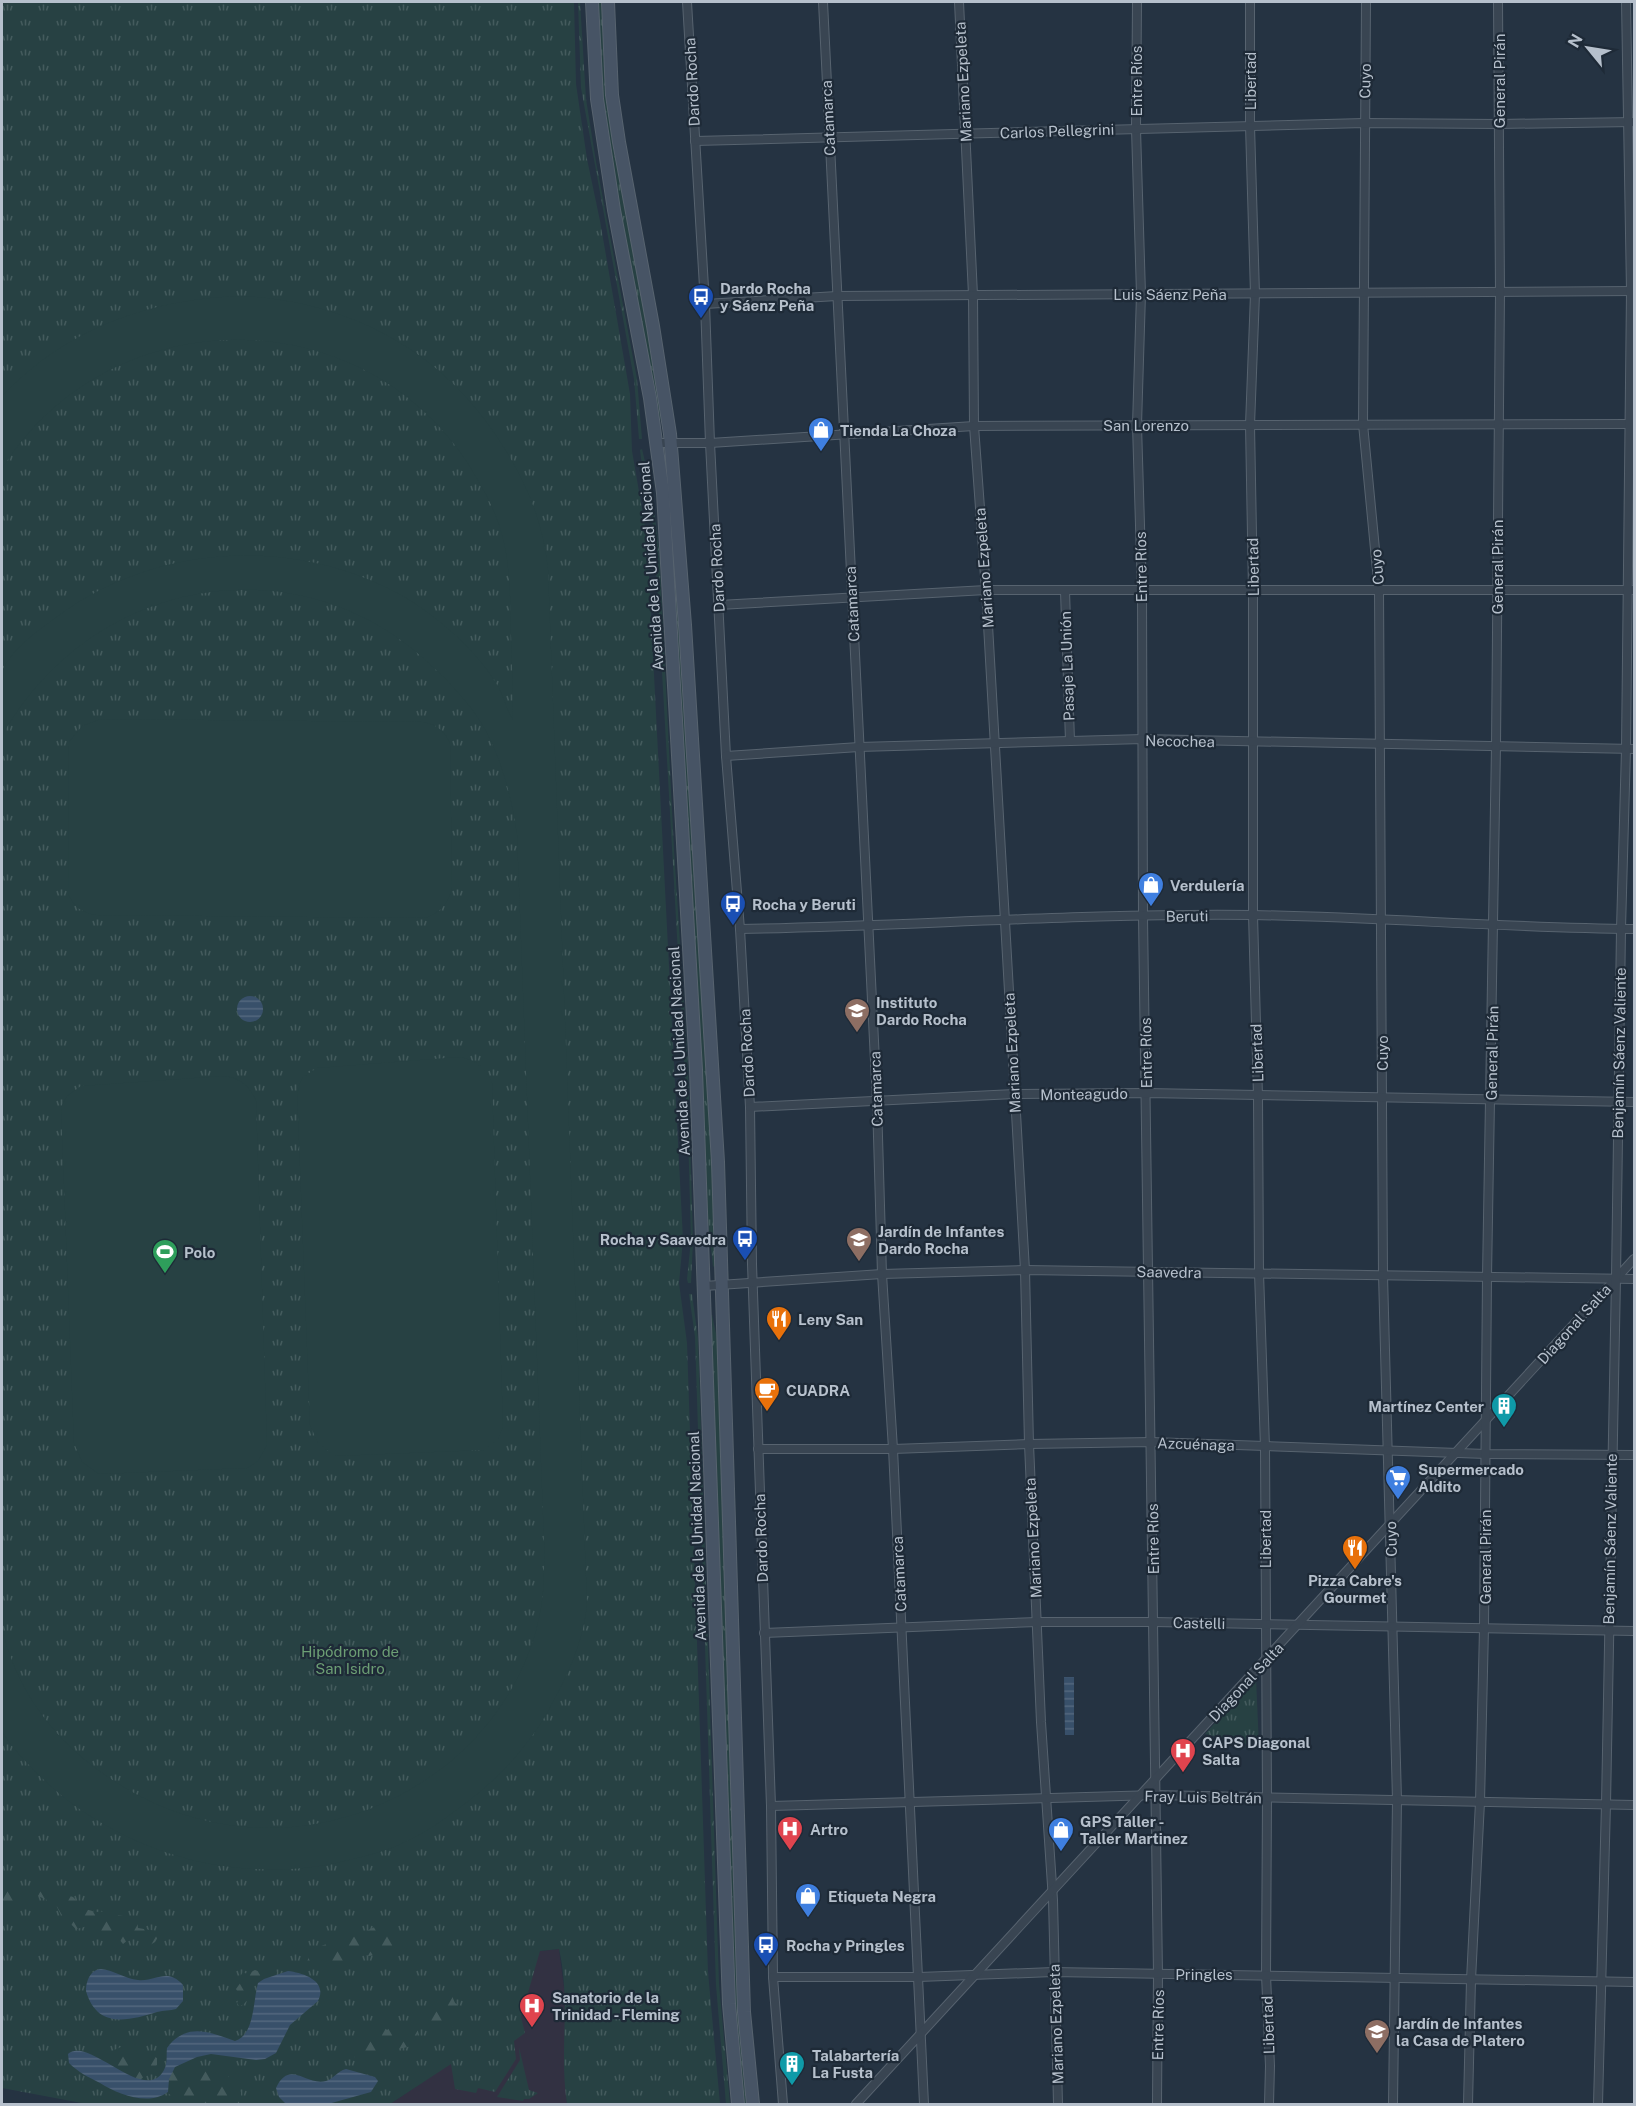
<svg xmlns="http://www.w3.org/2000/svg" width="1636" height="2106" viewBox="0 0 1636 2106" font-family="'Public Sans',sans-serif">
  <defs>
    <pattern id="grass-tufts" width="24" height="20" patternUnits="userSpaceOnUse" patternTransform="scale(1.5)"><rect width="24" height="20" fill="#274143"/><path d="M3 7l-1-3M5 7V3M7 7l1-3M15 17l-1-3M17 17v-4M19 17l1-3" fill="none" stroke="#445b5d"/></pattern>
    <pattern id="forest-firs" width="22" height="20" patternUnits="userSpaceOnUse" patternTransform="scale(1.5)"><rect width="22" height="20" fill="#274143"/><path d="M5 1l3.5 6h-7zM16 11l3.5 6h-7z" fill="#445b5d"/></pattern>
    <pattern id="water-rules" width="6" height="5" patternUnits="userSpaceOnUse" patternTransform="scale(1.5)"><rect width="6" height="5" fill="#38506a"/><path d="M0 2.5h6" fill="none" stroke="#53677e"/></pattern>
  </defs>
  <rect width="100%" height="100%" fill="#253342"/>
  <polygon fill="#323142" points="559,1949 566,2003 565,2072 567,2104 390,2104 490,2037 540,1951"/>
  <g fill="url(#grass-tufts)">
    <path d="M2,2H574L576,84L587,159L600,221L630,394L632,451L647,538L683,1240L679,1283L687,1343L708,1972L720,2104H567C559,2053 571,2000 559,1949L540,1951L521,2017L525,2033L514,2041L516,2059L495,2092L478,2088L476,2093L455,2089L451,2064L390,2104H87L2,2088Z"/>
    <polygon points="578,2 580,2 586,99 596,162 637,379 642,439 639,439 634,379 581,88"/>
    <polygon points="597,2 603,2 663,422 659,418 630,273 605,124"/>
    <polygon points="642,449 651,487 659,548 674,850 688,1066 693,1241 691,1283 688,1283 687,1279 691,1240 688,1130 655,548 651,508 641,458 640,450"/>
    <path d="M665,462L672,491C688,749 709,1007 715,1265L713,1267L707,1213L698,1003Z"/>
    <polygon points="689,1294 692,1294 698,1338 719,1984 730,2104 726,2104 716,1985 695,1337"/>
    <polygon points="712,1315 718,1343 749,2104 742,2104 734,2018 710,1316"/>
    <polygon points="1256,1678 1259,1747 1205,1734"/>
    <polygon points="519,2047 529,2090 538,2093 529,2099 524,2099 523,2101 497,2097 520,2060"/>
  </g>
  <g fill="url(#forest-firs)">
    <path d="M2,1873L23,1894C20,1904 10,1904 2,1906Z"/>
    <polygon points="47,1888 73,1897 85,1909 96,1912 108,1911 116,1915 137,1918 138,1928 156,1931 158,1937 155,1942 150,1945 141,1941 134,1935 123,1944 115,1934 106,1939 95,1935 88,1926 76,1929 61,1915 57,1907 47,1907 45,1904 47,1900 38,1896 39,1891"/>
    <path d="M381,1924L395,1928C405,1946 383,1953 369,1956L362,1953L351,1966L346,1967L340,1964L334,1970L326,1968L324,1960L313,1965L307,1962L311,1951C321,1946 324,1944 335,1942L341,1936L350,1935L358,1938L362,1933Z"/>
    <path d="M273,1969L277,1972L275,1978L263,1981L259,1980L254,1985L248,1986C249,1994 249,2004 239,2006L237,2003L240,1996L236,1989L241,1982L239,1978L243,1972L247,1974L255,1970L263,1973Z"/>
    <path d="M444,1992L452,1996L455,2003L460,2006C462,2016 458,2025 448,2029L441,2027L439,2024H432L429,2019L432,2000Z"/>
    <path d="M411,2020L417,2024C417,2032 418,2040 412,2046L376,2054L374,2060C362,2064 351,2060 351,2046C356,2041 361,2035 368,2031L370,2023L377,2022L387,2030L396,2023L404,2024Z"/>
    <path d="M121,2047C126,2048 131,2052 136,2052C145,2053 149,2051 157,2058V2065L139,2081L106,2062L114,2050Z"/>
    <path d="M198,2066C208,2068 219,2066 227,2073L233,2087L241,2092V2101L238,2104C214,2104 185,2106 166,2092L164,2085L172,2068Z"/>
  </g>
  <g fill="#274143">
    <path d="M242,296C354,302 448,354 506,451C529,488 544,527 548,570L587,1603C584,1642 566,1679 547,1713C525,1751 495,1782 459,1808C443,1820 427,1832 409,1840C390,1850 370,1855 349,1860C253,1884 150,1862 70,1802C47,1784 27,1765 9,1742C7,1739 3,1734 2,1731C0,1723 2,1712 2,1704C2,1678 1,1652 2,1627C14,1685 50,1735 98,1770C206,1850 345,1847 450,1762C494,1725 527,1675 539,1618C545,1593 544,1567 544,1541L517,835C512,799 503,764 486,731C473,707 454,687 434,668C301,538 91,576 2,736C1,723 0,677 3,669C14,647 39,630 58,616C157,543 294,536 401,595C435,614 480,653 499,688C504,698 507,711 513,720C513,692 512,663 511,634C510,593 511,553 495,514C488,496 477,479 467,462C357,296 108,300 2,469V396C67,328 149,299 242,296Z"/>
    <path d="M101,719L423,722C436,724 445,731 450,744L452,887C449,903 440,913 425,918L96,915C82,913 73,906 68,893L69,742L82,726Z"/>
    <path d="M459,1057C475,1059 486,1068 492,1083L503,1427L498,1439L484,1450L335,1456L318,1443L310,1425L297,1089L303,1077L317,1068Z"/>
    <path d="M223,1076C239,1077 250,1086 256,1101L267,1445L258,1461L247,1468L99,1474L82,1462L74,1443L61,1107L67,1096L81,1086Z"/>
  </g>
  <g fill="url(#water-rules)">
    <circle cx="250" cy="1009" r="13"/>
    <polygon points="1064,1677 1074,1677 1074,1735 1065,1735"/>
    <path d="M101,1969C114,1970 125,1979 138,1980C156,1982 167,1967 183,1985V2001L176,2009C170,2011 164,2010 157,2012C128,2021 97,2029 86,1991C86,1981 90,1970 101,1969Z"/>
    <path d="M288,1971C304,1973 328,1981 318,2001L290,2025L276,2053L265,2059L256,2060L211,2054L197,2057L175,2067L169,2079L168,2092C149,2106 119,2095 100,2083C88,2077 78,2072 69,2063L68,2054C89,2035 145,2106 164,2070C168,2062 166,2056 167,2048C186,2022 210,2032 235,2041C255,2035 253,2000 258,1983L264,1979Z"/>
    <path d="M346,2069L375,2077L378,2081L371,2092L328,2104H286L279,2097L276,2088C290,2059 305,2086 326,2081C334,2079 337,2071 346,2069Z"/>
  </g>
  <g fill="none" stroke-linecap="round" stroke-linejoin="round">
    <defs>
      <g id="street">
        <polyline points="687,2 705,304 710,443 726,756 740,929 750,1107 752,1264 771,1806 773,1977 783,2104"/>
        <polyline points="823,2 877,1102 882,1274 893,1449 924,2104"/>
        <polyline points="959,2 973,295 974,426 986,590 1025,1270 1029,1444 1041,1722 1053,1900 1058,2104"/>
        <polyline points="1137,2 1136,129 1141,294 1137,425 1142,592 1143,917 1158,1974 1157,2104"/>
        <polyline points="1250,2 1250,126 1255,294 1250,425 1253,590 1253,915 1258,1096 1259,1273 1265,1447 1267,1798 1266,1975 1270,2066 1269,2104"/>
        <polyline points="1366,2 1363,424 1379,591 1383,1275 1397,1800 1393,2104"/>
        <polyline points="695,141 1364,123 1499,124 1634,122"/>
        <polyline points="705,304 837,296 1634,291"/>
        <polyline points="657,443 710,443 974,426 1634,424"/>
        <polyline points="1065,591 1070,741"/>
        <polyline points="719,605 986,590 1634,590"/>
        <polyline points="726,756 859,747 1143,739 1634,749"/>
        <path d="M740,929C911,926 1082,913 1253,915C1380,917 1507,928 1634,929"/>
        <polyline points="750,1107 1014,1094 1146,1093 1634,1102"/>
        <polyline points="704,1286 882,1274 1025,1270 1634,1279"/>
        <polyline points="758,1449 893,1449 1029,1444 1151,1442 1486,1454 1634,1455"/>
        <polyline points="764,1633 1037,1622 1154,1622 1634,1631"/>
        <polyline points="771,1806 1156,1795 1634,1805"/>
        <polyline points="773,1977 919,1977 1053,1972 1634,1982"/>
        <polyline points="856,2104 1634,1259"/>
        <polyline points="1468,2104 1471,1980 1480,1802 1484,1628 1487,1277 1496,746 1500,292 1498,2"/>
        <polyline points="1598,2104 1606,1804 1616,1278 1621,929 1626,749 1631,291 1626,2"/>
      </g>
      <g id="secondary">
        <polyline points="592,2 597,99 614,210 650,398 663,493 696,1070 729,2004 738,2104"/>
        <polyline points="608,2 612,95 619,142 653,326 670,434 685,625 718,1162 744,2012 753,2104"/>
      </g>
    </defs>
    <use href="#street" stroke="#57636f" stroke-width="10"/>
    <use href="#secondary" stroke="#57636f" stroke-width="14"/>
    <use href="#street" stroke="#394552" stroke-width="8"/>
    <use href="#secondary" stroke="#475465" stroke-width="12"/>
  </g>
  <defs>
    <symbol id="bus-pin" viewBox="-11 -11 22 30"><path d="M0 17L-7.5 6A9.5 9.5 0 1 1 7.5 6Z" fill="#1a4fb4" stroke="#1e2a37"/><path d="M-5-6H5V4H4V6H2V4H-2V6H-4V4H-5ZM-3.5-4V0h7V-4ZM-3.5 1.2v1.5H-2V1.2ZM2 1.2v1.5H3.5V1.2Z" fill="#fff"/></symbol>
    <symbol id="shop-pin" viewBox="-11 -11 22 30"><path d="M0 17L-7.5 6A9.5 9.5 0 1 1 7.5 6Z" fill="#3f7fe0" stroke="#1e2a37"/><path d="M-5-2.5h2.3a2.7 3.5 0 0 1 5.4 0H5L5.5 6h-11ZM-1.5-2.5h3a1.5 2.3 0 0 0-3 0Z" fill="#fff"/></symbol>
    <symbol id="school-pin" viewBox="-11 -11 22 30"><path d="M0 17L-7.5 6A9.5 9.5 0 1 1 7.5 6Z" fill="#8d6e63" stroke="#1e2a37"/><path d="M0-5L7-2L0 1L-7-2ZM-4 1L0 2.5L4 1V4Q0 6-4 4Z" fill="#fff"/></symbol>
    <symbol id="stadium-pin" viewBox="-11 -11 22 30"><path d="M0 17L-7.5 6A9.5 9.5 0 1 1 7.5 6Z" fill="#2e9e5b" stroke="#1e2a37"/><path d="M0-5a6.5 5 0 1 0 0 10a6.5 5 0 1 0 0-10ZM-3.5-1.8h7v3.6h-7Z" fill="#fff"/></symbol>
    <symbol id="restaurant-pin" viewBox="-11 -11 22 30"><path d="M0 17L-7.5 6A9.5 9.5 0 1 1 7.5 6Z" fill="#e8710a" stroke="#1e2a37"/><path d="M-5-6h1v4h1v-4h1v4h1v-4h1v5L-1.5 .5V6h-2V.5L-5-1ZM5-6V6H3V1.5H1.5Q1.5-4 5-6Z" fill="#fff"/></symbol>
    <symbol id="cafe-pin" viewBox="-11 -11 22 30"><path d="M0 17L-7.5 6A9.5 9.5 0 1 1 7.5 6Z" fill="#e8710a" stroke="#1e2a37"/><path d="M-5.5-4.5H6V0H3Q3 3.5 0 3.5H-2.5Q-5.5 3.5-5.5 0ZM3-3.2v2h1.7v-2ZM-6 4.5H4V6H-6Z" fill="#fff"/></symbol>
    <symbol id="building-pin" viewBox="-11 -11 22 30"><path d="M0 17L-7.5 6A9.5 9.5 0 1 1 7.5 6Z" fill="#0f9aa8" stroke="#1e2a37"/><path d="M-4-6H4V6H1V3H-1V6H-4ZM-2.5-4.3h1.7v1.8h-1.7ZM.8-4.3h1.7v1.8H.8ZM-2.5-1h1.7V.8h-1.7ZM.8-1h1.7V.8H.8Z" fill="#fff"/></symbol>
    <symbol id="supermarket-pin" viewBox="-11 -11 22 30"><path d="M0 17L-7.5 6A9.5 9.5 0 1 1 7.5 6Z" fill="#3f7fe0" stroke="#1e2a37"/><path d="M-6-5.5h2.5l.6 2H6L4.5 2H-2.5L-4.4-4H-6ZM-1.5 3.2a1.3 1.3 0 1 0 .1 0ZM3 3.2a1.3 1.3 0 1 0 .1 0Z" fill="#fff"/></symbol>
    <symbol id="hospital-pin" viewBox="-11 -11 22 30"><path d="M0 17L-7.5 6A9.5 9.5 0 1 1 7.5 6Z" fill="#e0444e" stroke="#1e2a37"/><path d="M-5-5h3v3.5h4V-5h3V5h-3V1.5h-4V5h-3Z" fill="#fff"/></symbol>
  </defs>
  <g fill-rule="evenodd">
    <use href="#bus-pin" x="686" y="282" width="30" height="40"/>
    <use href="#shop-pin" x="806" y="415" width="30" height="40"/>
    <use href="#shop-pin" x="1136" y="870" width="30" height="40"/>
    <use href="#bus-pin" x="718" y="889" width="30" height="40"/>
    <use href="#school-pin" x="842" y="996" width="30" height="40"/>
    <use href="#bus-pin" x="730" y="1224" width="30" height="40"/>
    <use href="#school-pin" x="844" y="1225" width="30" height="40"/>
    <use href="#stadium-pin" x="150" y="1237" width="30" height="40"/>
    <use href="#restaurant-pin" x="764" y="1304" width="30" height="40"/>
    <use href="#cafe-pin" x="752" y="1375" width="30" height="40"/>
    <use href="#building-pin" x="1489" y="1391" width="30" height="40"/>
    <use href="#supermarket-pin" x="1383" y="1463" width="30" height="40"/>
    <use href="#restaurant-pin" x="1340" y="1533" width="30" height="40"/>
    <use href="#hospital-pin" x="1168" y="1736" width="30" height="40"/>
    <use href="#hospital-pin" x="775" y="1814" width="30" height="40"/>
    <use href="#shop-pin" x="1046" y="1815" width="30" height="40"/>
    <use href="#shop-pin" x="793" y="1881" width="30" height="40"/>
    <use href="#bus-pin" x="751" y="1930" width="30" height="40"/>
    <use href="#hospital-pin" x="517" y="1991" width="30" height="40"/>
    <use href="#school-pin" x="1362" y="2017" width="30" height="40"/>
    <use href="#building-pin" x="777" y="2049" width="30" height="40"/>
  </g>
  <g text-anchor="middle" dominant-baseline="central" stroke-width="4.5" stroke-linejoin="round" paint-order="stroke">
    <g font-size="15" fill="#b6c0cc" stroke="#1e2a37">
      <text transform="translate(1136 81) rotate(-90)">Entre Ríos</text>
      <text transform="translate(1250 81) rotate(-90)">Libertad</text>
      <text transform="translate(1365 81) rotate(-89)">Cuyo</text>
      <text transform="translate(1499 81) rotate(-90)">General Pirán</text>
      <text transform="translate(692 82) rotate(-93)">Dardo Rocha</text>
      <text transform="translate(963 82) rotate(-93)">Mariano Ezpeleta</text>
      <text transform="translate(828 118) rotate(-93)">Catamarca</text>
      <text transform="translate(1057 131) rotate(-2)">Carlos Pellegrini</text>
      <text x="1170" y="294">Luis Sáenz Peña</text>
      <text x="1146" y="425">San Lorenzo</text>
      <text transform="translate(651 566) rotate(-94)">Avenida de la Unidad Nacional</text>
      <text transform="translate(1141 567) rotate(-91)">Entre Ríos</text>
      <text transform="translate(1253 567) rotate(-91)">Libertad</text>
      <text transform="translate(1377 567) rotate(-95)">Cuyo</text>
      <text transform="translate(1497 567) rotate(-90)">General Pirán</text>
      <text transform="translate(717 568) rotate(-93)">Dardo Rocha</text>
      <text transform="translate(984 568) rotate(-94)">Mariano Ezpeleta</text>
      <text transform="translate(852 604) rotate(-93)">Catamarca</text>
      <text transform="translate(1067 666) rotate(-92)">Pasaje La Unión</text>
      <text transform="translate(1180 741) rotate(1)">Necochea</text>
      <text transform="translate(1187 916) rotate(-1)">Beruti</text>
      <text transform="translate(679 1051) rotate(-93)">Avenida de la Unidad Nacional</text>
      <text transform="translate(747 1053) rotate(-93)">Dardo Rocha</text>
      <text transform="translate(1012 1053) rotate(-93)">Mariano Ezpeleta</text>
      <text transform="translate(1146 1053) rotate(-91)">Entre Ríos</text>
      <text transform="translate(1257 1053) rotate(-92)">Libertad</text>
      <text transform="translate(1382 1053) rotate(-90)">Cuyo</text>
      <text transform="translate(1492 1053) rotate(-89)">General Pirán</text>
      <text transform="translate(1619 1053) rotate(-89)">Benjamín Sáenz Valiente</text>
      <text transform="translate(876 1089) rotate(-92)">Catamarca</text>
      <text transform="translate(1084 1094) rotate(-1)">Monteagudo</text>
      <text transform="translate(1169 1272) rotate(1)">Saavedra</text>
      <text transform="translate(1574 1324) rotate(-48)">Diagonal Salta</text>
      <text transform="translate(1196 1444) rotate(2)">Azcuénaga</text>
      <text transform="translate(697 1536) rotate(-92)">Avenida de la Unidad Nacional</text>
      <text transform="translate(761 1538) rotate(-92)">Dardo Rocha</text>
      <text transform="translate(1033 1538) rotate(-93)">Mariano Ezpeleta</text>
      <text transform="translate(1153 1539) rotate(-91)">Entre Ríos</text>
      <text transform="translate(1265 1539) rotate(-90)">Libertad</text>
      <text transform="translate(1391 1539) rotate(-92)">Cuyo</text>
      <text transform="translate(1610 1539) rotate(-89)">Benjamín Sáenz Valiente</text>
      <text transform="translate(1485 1557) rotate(-90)">General Pirán</text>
      <text transform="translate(899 1574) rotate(-93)">Catamarca</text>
      <text transform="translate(1199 1623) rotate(1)">Castelli</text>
      <text transform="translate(1246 1682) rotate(-47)">Diagonal Salta</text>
      <text transform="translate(1203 1797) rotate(1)">Fray Luis Beltrán</text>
      <text x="1204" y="1974">Pringles</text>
      <text transform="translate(1056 2024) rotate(-92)">Mariano Ezpeleta</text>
      <text transform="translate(1158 2025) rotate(-89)">Entre Ríos</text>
      <text transform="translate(1268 2025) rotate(-92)">Libertad</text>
    </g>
    <g font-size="15" font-weight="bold" fill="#b6c0cc" stroke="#1e2a37" text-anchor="start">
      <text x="720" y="288">Dardo Rocha<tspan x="720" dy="17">y Sáenz Peña</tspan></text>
      <text x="840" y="430">Tienda La Choza</text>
      <text x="1170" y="885">Verdulería</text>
      <text x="752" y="904">Rocha y Beruti</text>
      <text x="876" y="1002">Instituto<tspan x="876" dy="17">Dardo Rocha</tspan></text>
      <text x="878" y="1231">Jardín de Infantes<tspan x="878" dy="17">Dardo Rocha</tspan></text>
      <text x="726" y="1239" text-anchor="end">Rocha y Saavedra</text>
      <text x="184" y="1252">Polo</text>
      <text x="798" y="1319">Leny San</text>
      <text x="786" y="1390">CUADRA</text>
      <text x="1484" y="1406" text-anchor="end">Martínez Center</text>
      <text x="1418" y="1469">Supermercado<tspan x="1418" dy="17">Aldito</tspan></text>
      <text x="1355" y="1580" text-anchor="middle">Pizza Cabre's<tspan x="1355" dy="17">Gourmet</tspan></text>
      <text x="1202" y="1742">CAPS Diagonal<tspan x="1202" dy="17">Salta</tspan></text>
      <text x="1080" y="1821">GPS Taller -<tspan x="1080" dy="17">Taller Martinez</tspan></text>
      <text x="810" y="1829">Artro</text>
      <text x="828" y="1896">Etiqueta Negra</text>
      <text x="786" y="1945">Rocha y Pringles</text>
      <text x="552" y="1997">Sanatorio de la<tspan x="552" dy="17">Trinidad - Fleming</tspan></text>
      <text x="1396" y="2023">Jardín de Infantes<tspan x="1396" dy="17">la Casa de Platero</tspan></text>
      <text x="812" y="2055">Talabartería<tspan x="812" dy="17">La Fusta</tspan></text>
    </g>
    <g font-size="15" fill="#6c9e74" stroke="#1e2a37">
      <text x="350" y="1651">Hipódromo de<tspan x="350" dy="17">San Isidro</tspan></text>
    </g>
  </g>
  <rect width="1636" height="2106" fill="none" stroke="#b6c0cc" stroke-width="6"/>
  <g transform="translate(1588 48) rotate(300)" stroke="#1e2a37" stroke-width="4.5" paint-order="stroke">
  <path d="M0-4.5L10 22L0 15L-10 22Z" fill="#b6c0cc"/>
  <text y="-9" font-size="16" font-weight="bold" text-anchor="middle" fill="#b6c0cc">N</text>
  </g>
</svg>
